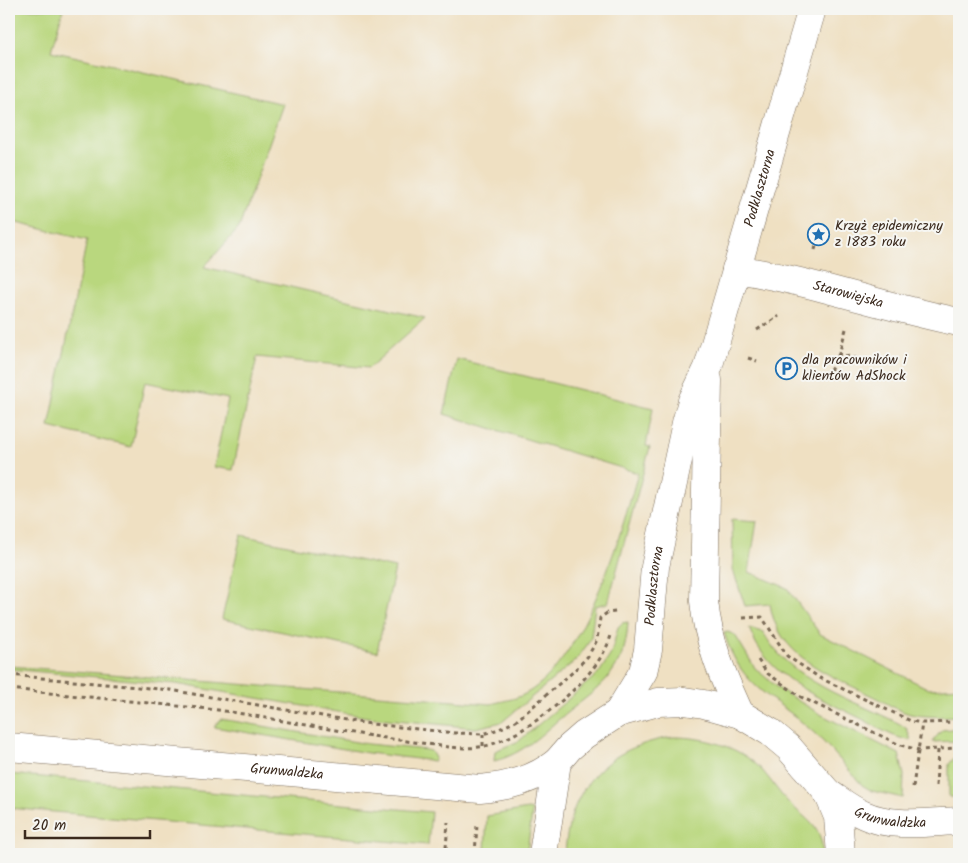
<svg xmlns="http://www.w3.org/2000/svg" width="968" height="863" viewBox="0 0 968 863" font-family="Kalam,sans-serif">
  <rect width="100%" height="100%" fill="#f6f6f2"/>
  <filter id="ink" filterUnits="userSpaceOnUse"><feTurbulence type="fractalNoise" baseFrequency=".02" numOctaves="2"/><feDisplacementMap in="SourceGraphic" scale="10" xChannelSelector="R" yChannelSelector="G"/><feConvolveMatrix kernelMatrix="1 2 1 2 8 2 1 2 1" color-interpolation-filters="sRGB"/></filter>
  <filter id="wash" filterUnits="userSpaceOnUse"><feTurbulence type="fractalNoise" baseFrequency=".0096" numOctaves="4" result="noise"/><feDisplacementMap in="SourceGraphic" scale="20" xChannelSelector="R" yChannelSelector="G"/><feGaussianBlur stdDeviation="1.12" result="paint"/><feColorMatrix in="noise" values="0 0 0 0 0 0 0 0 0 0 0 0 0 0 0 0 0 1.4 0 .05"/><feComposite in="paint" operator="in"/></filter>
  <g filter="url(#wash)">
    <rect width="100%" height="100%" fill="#efe0c2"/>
    <g fill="#b9d77e" stroke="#7a804e">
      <polygon points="9,9 63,9 51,51 283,104 239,228 204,267 425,318 369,368 257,357 233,470 214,467 228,399 145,382 131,447 49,427 87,240 9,221"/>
      <path d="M457,359L653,408L646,446L650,447L608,603L595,606L591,637L587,645L576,660L502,722L476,728L367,717L176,684L9,669V666L491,704C501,701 512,700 521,696C583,668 621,534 638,473L444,414Z"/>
      <path d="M732,519L757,521L749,572L787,588L820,634L929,689L959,687V716C943,717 925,717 910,714C896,710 882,700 868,694C827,674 777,655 770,604L745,606L733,570Z"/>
      <polygon points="241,535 395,568 377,652 222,619"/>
      <path d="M628,622C627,638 625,652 616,666C603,688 582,700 563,716C541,734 524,754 494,761L495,751L519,741L599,673L611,654L618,627L622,623Z"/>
      <path d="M749,628L763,632C790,682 852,699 900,724L907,729L911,740C894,739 877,727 862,719C818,697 767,678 749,628Z"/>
      <path d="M728,632L735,635L755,668L779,689L820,714L899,754L904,775L903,798L872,791L862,785C846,767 830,747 812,731C772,694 742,690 724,633Z"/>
      <polygon points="221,719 368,744 427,750 431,751 435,758 434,761 368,753 214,727"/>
      <polygon points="959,728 959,741 932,742 942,730"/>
      <path d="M673,737C704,737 739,746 761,769C771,780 778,792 788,802C805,819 824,827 822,854H565C569,787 606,747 673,737Z"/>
      <polygon points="957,755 959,755 959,797 949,797 949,764"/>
      <polygon points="9,774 431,812 428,845 9,808"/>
      <polygon points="528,809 532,810 532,814 527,852 512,854 485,851 487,816"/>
    </g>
  </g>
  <g filter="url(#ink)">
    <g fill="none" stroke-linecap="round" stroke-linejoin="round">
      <defs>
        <g id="minor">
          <path id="s1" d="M736,269C812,281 884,307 959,322"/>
          <path d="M708,380L704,601C708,642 723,677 740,714"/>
          <path id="s2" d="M618,713L643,672L648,650L655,567L686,423L692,401L708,368L812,9"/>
        </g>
        <g id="secondary">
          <path id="s3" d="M9,747L480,789C510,786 534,780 557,762"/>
          <path id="s4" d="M828,793C839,800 851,810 864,815C892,828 929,822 959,821"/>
          <polyline points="543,854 557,762 569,748 584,735 618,713 658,702 684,701 704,704 740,714 770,732 789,748 828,793 838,817 841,854"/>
        </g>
      </defs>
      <use href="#minor" stroke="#7a6a57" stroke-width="29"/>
      <use href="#secondary" stroke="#7a6a57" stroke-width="29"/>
      <g stroke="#7a6a57" stroke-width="3" stroke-dasharray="4 4" stroke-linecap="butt">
        <polyline points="815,250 818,238"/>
        <polyline points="846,329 839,354 867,361"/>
        <polyline points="757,330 779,316"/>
        <polyline points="748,358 757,361"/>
        <polyline points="826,378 839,354"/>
        <polyline points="743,618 762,617 787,656 820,678 911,721 922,723 959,722"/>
        <polyline points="758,660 767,673 801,697 900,745 919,750 959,748"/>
        <polyline points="9,675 170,690 363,723 455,733 483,734 499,729 516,721 574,671 588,656 597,640 600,618 607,613 616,612"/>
        <path d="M9,689C59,694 109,699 159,704C183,707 207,708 231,712C292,722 352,734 414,742C437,745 462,751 485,746C526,737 601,676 611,635"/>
        <polyline points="483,734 483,747"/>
        <polyline points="936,786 938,750"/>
        <polyline points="913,787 922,723"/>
        <polyline points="446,848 448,822"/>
        <polyline points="475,854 477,825"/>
      </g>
      <use href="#minor" stroke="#fff" stroke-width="28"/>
      <use href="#secondary" stroke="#fff" stroke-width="28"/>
    </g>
  </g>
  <defs>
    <symbol id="sight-ring" viewBox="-11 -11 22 22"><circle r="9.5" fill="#f6f6f2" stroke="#1f6fb2" stroke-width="1.5"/><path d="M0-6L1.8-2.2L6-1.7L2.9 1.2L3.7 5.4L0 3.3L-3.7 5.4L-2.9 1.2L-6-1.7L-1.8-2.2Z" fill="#1f6fb2"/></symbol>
    <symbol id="parking-ring" viewBox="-11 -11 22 22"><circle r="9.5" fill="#f6f6f2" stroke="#1f6fb2" stroke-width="1.5"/><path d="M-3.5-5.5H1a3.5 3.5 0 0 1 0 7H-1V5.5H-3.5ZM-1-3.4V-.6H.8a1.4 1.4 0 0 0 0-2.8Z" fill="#1f6fb2"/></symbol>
  </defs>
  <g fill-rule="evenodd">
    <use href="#sight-ring" x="806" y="222" width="25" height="25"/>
    <use href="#parking-ring" x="774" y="356" width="25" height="25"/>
  </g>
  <g text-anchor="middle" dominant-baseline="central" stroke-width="4" stroke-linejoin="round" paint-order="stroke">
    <g font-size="14" fill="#3b2a1e" stroke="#f6f6f2">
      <text stroke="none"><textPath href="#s2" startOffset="548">Podklasztorna</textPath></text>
      <text stroke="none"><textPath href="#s1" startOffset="115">Starowiejska</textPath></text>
      <text stroke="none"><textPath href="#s2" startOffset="135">Podklasztorna</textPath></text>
      <text stroke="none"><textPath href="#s3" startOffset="279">Grunwaldzka</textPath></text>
      <text stroke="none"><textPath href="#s4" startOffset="69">Grunwaldzka</textPath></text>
    </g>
    <g font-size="14" fill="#3b2a1e" stroke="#f6f6f2" text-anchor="start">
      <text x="835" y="226">Krzyż epidemiczny<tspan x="835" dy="16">z 1883 roku</tspan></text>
      <text x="802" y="360">dla pracowników i<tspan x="802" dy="16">klientów AdShock</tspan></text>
    </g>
  </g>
  <rect width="968" height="863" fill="none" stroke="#f6f6f2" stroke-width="30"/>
  <path d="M25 830v8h125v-8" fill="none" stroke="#3b2a1e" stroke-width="2.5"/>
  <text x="32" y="830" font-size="15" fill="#3b2a1e" stroke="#f6f6f2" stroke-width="4" paint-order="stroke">20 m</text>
</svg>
